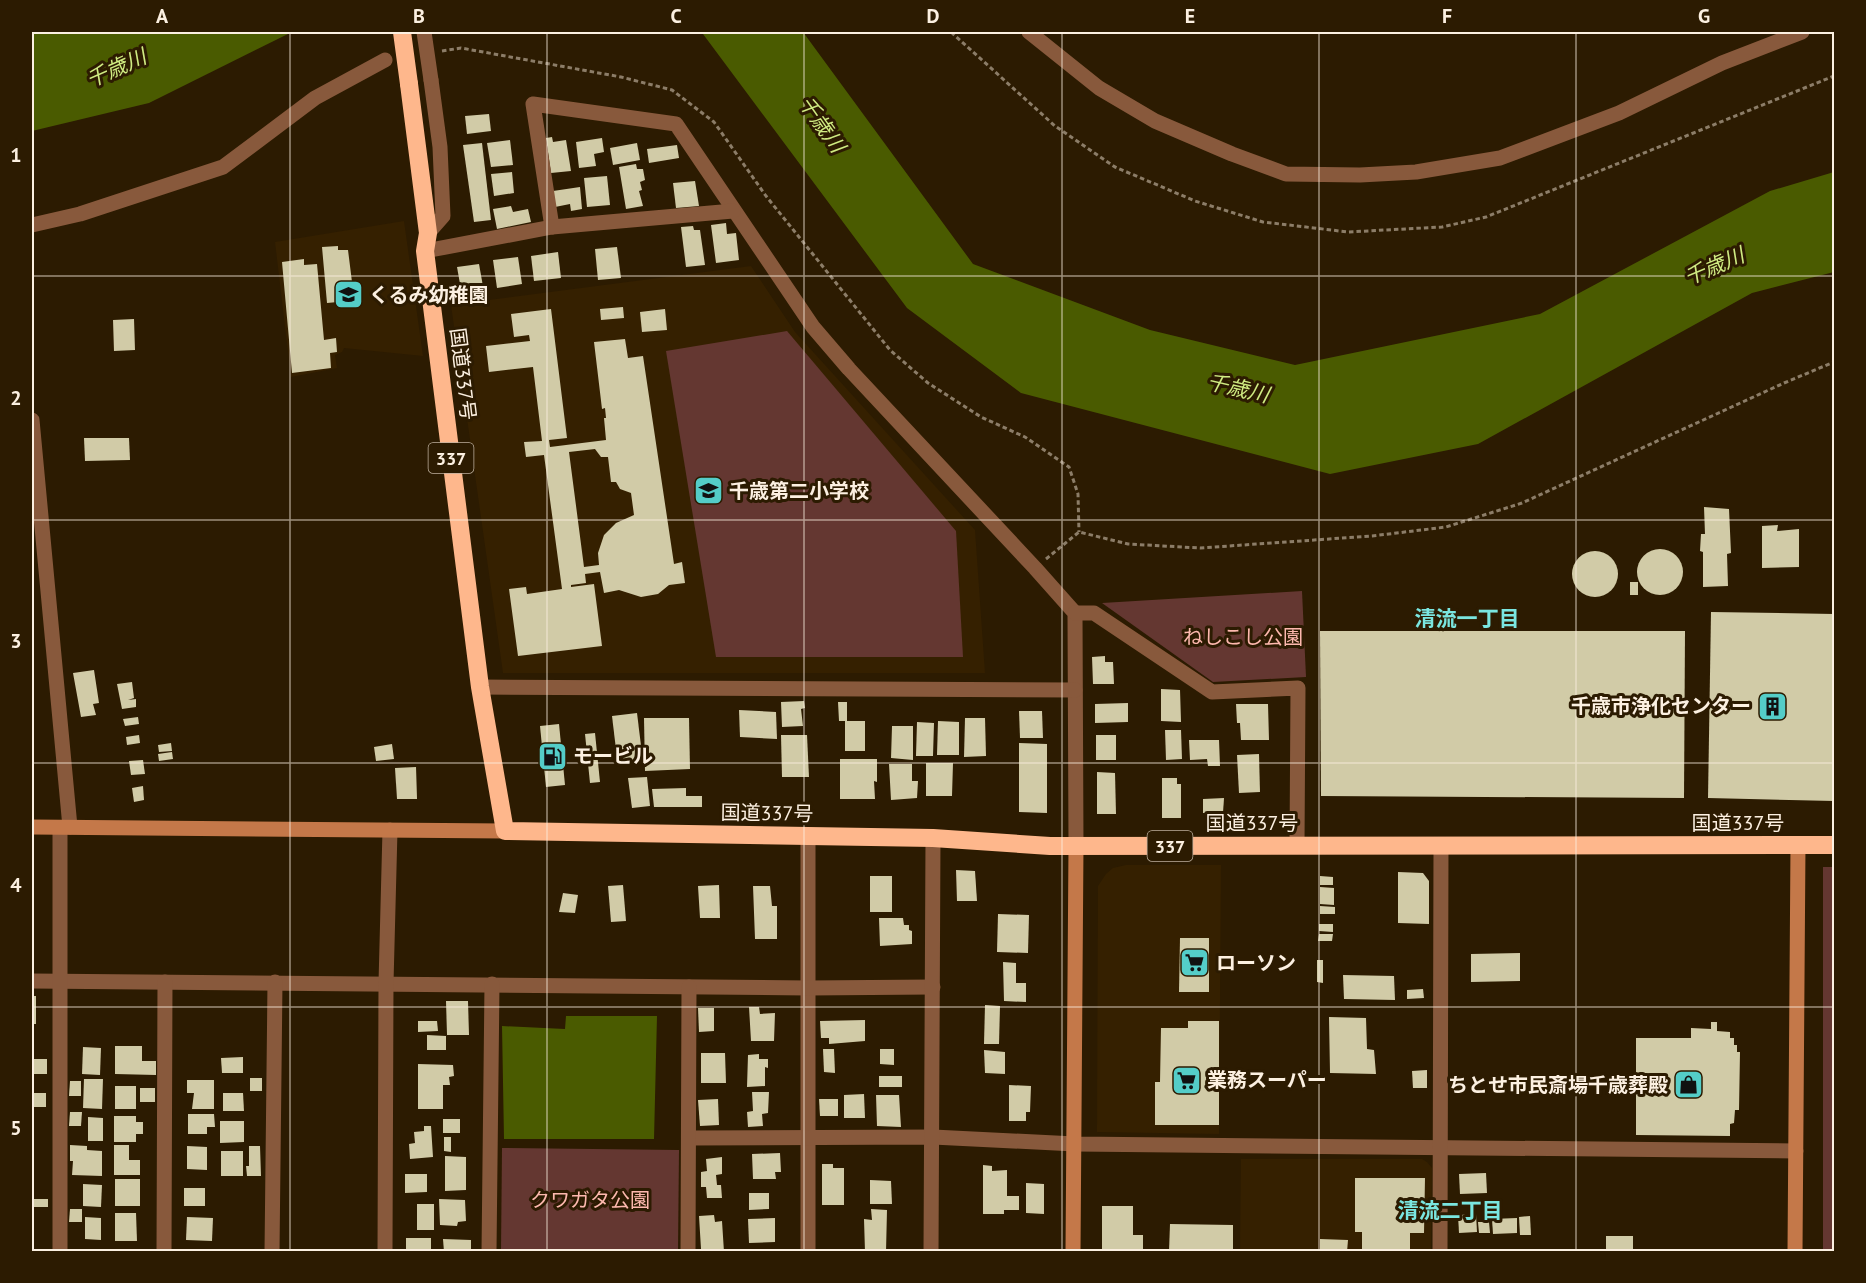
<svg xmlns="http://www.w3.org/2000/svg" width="1866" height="1283" viewBox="0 0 1866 1283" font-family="'PT Sans','Noto Sans JP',sans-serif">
  <rect width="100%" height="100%" fill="#2c1b01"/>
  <g fill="#352000">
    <polygon points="404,221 423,356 344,348 342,352 335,355 337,368 291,377 275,242"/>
    <polygon points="751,266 795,332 975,530 985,673 503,673 451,305"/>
    <polygon points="1126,865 1221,865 1219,1134 1097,1132 1098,886 1106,874 1113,868"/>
    <polygon points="1241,1159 1422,1159 1427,1162 1432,1168 1431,1251 1240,1252"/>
  </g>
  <g fill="#643731">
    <polygon points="787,331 956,531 963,657 716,657 666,351"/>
    <polygon points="1302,591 1306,677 1213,682 1102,603"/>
    <polygon points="1823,867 1834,867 1834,1252 1823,1251"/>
    <polygon points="502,1148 679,1150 678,1251 501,1251"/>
  </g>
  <g fill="#4a5b00">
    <polygon points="37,32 292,32 149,103 32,131 32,33"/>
    <polygon points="699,32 803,32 973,264 1150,330 1295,365 1540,314 1770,191 1834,172 1834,272 1752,293 1478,444 1330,474 1021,393 907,308 703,34"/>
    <polygon points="566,1016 657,1016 654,1139 504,1139 502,1026 565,1029"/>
  </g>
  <g fill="#d1cba7" fill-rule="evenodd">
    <polygon points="489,114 491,131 467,134 465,116"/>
    <polygon points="552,137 553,142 566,140 571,171 551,173 546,138"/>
    <polygon points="602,138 604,152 594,154 596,166 579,168 576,142"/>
    <polygon points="510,140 513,165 491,167 487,143"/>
    <polygon points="482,143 491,220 474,222 463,145"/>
    <polygon points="637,143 640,160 613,165 610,148"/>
    <polygon points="677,145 679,158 649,163 647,149"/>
    <polygon points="636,164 637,169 643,169 645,180 640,182 642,190 639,191 643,206 626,209 619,167"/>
    <polygon points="512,172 514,193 494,196 491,174"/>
    <polygon points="607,176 610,205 587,207 584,178"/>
    <polygon points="695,181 699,206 676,208 673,183"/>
    <polygon points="580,187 582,209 571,211 570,204 555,207 553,191"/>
    <polygon points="511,206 513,212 528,209 531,222 497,229 493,209"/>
    <polygon points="726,223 727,234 736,233 739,260 716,263 711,225"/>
    <polygon points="693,226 694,230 700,230 705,265 686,267 681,227"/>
    <polygon points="338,246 338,250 348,250 352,282 357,282 359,300 327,303 322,247"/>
    <polygon points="617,247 621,278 598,280 595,249"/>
    <polygon points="558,252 561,278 534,281 531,256"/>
    <polygon points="518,257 522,284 497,288 493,260"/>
    <polygon points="304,259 304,265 317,264 324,340 336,338 337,352 330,353 331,368 292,373 282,262"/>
    <polygon points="479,264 484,292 462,295 457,267"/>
    <polygon points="623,307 624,318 601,320 600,309"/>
    <path d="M551,309L567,438L549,440L550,447L606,440L604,418H606L605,408L602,409L594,342L625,339L628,358L643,356L674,564L682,562L685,583L669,585L658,594L641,597L619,590L604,593L600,572L585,574L586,583L571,585V587L594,584L602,646L518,656L509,589L526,587L527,594L562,589L544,455L526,457L524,442L542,441L533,367L489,372L486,346L530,341L529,335L514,337L511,314ZM595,449L601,457H608L611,482H616L620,489L631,493L634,515L616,523L604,535L598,553L599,565L584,567L569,452Z"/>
    <polygon points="665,309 667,330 642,332 640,312"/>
    <polygon points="134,319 135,350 114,351 113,320"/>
    <polygon points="84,438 129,438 130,460 85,461"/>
    <polygon points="1704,507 1729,509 1731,553 1727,554 1728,586 1703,587 1703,552 1700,551 1701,534 1705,534"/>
    <polygon points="1778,525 1777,531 1799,529 1799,567 1762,568 1762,526"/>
    <circle cx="1660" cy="572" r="23"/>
    <circle cx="1595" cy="574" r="23"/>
    <rect x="1630" y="582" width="8" height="13"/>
    <polygon points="1711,612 1834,614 1834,801 1708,798"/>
    <polygon points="1320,631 1685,631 1684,798 1321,796"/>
    <polygon points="1105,656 1105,662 1113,662 1114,684 1093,684 1092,657"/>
    <polygon points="94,670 99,703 93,704 96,715 81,717 73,673"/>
    <polygon points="132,682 134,698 128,700 136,699 136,707 122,709 117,684"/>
    <polygon points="1161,689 1180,690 1181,722 1161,721"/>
    <polygon points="804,701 805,708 801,709 803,726 782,727 781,702"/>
    <polygon points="838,702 847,702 847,721 865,721 865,751 845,751 845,721 839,721"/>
    <polygon points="1128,703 1128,722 1095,723 1095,704"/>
    <polygon points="1236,704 1268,704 1269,740 1241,740 1240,723 1237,723"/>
    <polygon points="739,710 776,712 777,739 740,737"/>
    <polygon points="1019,711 1042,711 1043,738 1020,738"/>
    <polygon points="637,713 643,762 618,766 612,716"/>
    <polygon points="138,717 139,724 125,726 123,719"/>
    <polygon points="644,718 689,718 690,769 645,771"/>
    <polygon points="965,718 985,718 986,756 964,757"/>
    <polygon points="938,721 959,722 959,755 937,755"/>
    <polygon points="917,722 934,723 933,756 916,756"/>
    <polygon points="559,724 565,785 546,787 540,726"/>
    <polygon points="892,726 913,726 913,760 891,758"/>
    <polygon points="1165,730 1181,730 1182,759 1166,760"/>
    <polygon points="595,733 600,782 590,783 585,734"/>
    <polygon points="139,735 140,743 127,745 126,737"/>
    <polygon points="781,735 807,735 809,777 782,777"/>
    <rect x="1096" y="735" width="20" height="25"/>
    <polygon points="1189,740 1219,740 1220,766 1208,766 1207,759 1190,760"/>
    <polygon points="171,743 172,751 159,752 158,745"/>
    <polygon points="1019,743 1047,744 1047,813 1019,812"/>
    <polygon points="392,744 394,759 376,761 374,747"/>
    <polygon points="172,752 173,759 159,761 158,754"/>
    <polygon points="1259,754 1260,792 1239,793 1237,755"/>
    <polygon points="840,759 877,759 877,782 874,781 875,799 840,799"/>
    <polygon points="143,760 145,774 131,775 129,761"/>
    <polygon points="926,763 953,763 952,796 926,796"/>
    <polygon points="889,764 912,764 912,781 918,781 917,798 891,800"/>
    <polygon points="416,767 417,799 397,799 395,768"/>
    <polygon points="1097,772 1115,773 1116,814 1097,814"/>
    <polygon points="647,777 650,806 632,808 628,778"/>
    <polygon points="1162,778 1177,778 1177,784 1181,784 1181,818 1162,818"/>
    <polygon points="143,786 144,800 134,802 132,788"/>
    <polygon points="686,788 686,796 702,796 702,807 654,807 652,789"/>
    <polygon points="1224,798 1223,813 1203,813 1203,799"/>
    <polygon points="956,870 975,871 977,901 957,901"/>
    <polygon points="1398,872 1423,873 1429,881 1429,924 1398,923"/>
    <rect x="870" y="876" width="22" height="36"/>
    <polygon points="1320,876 1333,877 1333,885 1320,885"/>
    <polygon points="623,885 626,921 611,922 608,886"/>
    <polygon points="719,885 720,918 700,918 698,886"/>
    <polygon points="753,886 770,886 772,906 777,906 777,939 755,939"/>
    <polygon points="1320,887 1334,888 1334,905 1320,904"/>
    <polygon points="563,893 578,895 575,913 559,912"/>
    <polygon points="1320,906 1335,907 1335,914 1320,914"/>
    <polygon points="998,914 1029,915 1028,953 997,952"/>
    <polygon points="879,918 903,918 904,925 909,925 909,930 912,931 912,944 880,946"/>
    <polygon points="1319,924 1333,924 1333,932 1319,931"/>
    <polygon points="1319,934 1333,934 1332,941 1318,941"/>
    <polygon points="1180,938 1209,938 1209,992 1179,992"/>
    <polygon points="1520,953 1520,981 1471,982 1471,954"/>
    <polygon points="1317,960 1323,960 1323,983 1317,982"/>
    <polygon points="1003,962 1016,963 1016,983 1026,983 1026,1002 1004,1001"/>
    <polygon points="1343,975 1394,976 1395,1000 1344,999"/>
    <polygon points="1423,989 1424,998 1407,999 1407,990"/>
    <rect x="32" y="996" width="4" height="28"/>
    <polygon points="446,1001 468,1001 469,1035 447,1035"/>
    <polygon points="985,1005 1000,1006 999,1044 984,1044"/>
    <polygon points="749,1007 759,1007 760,1014 775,1013 774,1041 751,1041"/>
    <polygon points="698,1008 714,1008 714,1031 699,1032"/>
    <polygon points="1329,1017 1366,1018 1367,1049 1374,1050 1376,1074 1330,1073"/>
    <polygon points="865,1020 865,1041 829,1044 829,1038 821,1038 820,1021"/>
    <polygon points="418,1021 437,1021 438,1031 418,1032"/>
    <polygon points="1188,1021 1219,1021 1219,1125 1155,1125 1155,1082 1160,1082 1161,1028 1188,1028"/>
    <polygon points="1711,1022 1717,1022 1717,1031 1730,1032 1730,1038 1734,1038 1734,1045 1737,1045 1737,1052 1740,1052 1739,1110 1735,1110 1734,1123 1730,1124 1730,1136 1636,1135 1636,1038 1691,1038 1691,1028 1711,1029"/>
    <polygon points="427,1035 446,1036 446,1050 427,1050"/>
    <polygon points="115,1046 142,1046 142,1061 156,1061 156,1075 115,1074"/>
    <polygon points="83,1047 101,1048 100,1075 82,1074"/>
    <polygon points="823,1049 834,1049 835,1073 824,1072"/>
    <polygon points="880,1049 894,1049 894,1065 880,1064"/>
    <polygon points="984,1050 1005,1052 1005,1074 985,1073"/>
    <polygon points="701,1053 725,1053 726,1083 701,1083"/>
    <polygon points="759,1054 759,1059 768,1059 768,1068 765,1067 765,1086 747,1087 748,1055"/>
    <polygon points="243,1057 243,1073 222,1073 221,1058"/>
    <rect x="33" y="1059" width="14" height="15"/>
    <polygon points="418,1064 453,1065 454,1076 449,1077 450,1085 443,1085 443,1109 418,1109"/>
    <polygon points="1427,1070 1427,1088 1413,1088 1412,1071"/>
    <rect x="879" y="1076" width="23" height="11"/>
    <rect x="250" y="1078" width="12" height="13"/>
    <polygon points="84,1079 103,1079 102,1109 83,1108"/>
    <polygon points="187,1080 214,1080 214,1109 192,1109 194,1093 187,1093"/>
    <polygon points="70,1081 81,1081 81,1096 69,1096"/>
    <polygon points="1009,1085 1031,1086 1030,1112 1026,1112 1026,1121 1009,1121"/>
    <rect x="115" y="1086" width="21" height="23"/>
    <rect x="140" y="1088" width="15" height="14"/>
    <polygon points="752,1092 769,1092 768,1113 762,1114 763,1126 748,1127 747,1112 753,1111"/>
    <polygon points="34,1093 46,1093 46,1107 33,1107"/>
    <polygon points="223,1093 243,1093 244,1111 223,1111"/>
    <polygon points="864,1094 865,1118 844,1118 844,1095"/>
    <polygon points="876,1095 899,1095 901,1127 877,1126"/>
    <polygon points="718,1099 719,1125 700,1126 698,1100"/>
    <polygon points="819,1099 838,1099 838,1116 820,1116"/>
    <polygon points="70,1112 82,1112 81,1126 69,1126"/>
    <polygon points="188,1114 214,1114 215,1127 207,1127 207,1134 188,1134"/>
    <polygon points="114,1116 136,1116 136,1122 143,1122 143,1134 136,1134 136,1142 114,1142"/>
    <polygon points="88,1117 103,1118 103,1141 88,1141"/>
    <rect x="443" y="1119" width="17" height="14"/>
    <polygon points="220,1121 244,1121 244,1142 220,1143"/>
    <polygon points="424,1126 431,1126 433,1157 410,1159 409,1144 415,1143 414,1132 424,1131"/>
    <polygon points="444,1137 451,1137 451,1152 444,1151"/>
    <polygon points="70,1145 87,1146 87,1150 102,1151 102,1176 72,1175 73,1161 70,1161"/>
    <polygon points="114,1145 129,1145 129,1160 140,1160 140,1175 114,1175"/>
    <polygon points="187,1146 207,1147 207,1170 187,1169"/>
    <polygon points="249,1146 260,1146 261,1176 247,1176 246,1166 249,1166"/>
    <rect x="221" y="1151" width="22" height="25"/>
    <polygon points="780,1153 781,1172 775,1172 776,1179 753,1179 752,1154"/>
    <polygon points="445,1156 466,1157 466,1190 445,1191"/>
    <polygon points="722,1157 722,1174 716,1175 717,1185 721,1185 722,1198 707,1198 706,1187 701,1187 701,1172 707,1171 706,1159"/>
    <polygon points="822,1164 833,1164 833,1168 844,1168 844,1205 822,1205"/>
    <polygon points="983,1165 992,1166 992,1171 1007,1170 1007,1196 1019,1196 1019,1210 1004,1210 1004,1214 983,1214"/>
    <polygon points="1486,1173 1487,1193 1460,1194 1459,1174"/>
    <polygon points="405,1174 427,1174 427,1192 405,1193"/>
    <polygon points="1355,1178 1425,1178 1424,1233 1410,1233 1410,1252 1362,1252 1362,1232 1355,1232"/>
    <rect x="115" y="1179" width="25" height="27"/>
    <polygon points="870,1180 891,1181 892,1204 870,1204"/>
    <polygon points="1026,1183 1044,1184 1044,1214 1026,1213"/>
    <polygon points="83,1184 102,1185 101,1207 83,1206"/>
    <rect x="184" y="1188" width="21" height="18"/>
    <polygon points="749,1193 769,1193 769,1209 749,1210"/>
    <rect x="33" y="1199" width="15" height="8"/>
    <polygon points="439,1199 465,1200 466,1221 458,1222 457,1226 440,1225"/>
    <rect x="417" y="1204" width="17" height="26"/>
    <polygon points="1102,1206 1133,1206 1133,1235 1143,1235 1143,1252 1102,1252"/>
    <polygon points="70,1209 82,1209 82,1222 69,1222"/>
    <polygon points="871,1209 887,1210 886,1252 865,1252 864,1219 872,1220"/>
    <polygon points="115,1213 136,1213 137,1241 115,1241"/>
    <polygon points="1476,1214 1477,1232 1459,1233 1458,1215"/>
    <polygon points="714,1215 715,1222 722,1221 724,1252 706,1252 706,1249 701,1249 699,1216"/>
    <polygon points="1530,1216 1531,1235 1520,1235 1519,1217"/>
    <polygon points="85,1217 101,1218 101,1240 85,1239"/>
    <polygon points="187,1217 213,1218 212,1241 186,1240"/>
    <polygon points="775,1218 775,1242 749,1243 748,1219"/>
    <polygon points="1517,1218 1517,1233 1493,1234 1492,1219"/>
    <polygon points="1478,1222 1489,1222 1490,1233 1479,1233"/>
    <polygon points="1170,1224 1233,1225 1233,1252 1169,1252"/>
    <rect x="1606" y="1236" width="27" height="16"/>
    <rect x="406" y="1238" width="25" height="14"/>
    <polygon points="443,1239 471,1240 471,1252 444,1252"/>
    <polygon points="1320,1239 1348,1240 1347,1252 1320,1252"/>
  </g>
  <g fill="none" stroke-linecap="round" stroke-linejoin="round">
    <g stroke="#8c7d68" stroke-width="3" stroke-dasharray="4.5 3" stroke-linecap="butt">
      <polyline points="951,32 1055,126 1115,167 1195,201 1263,222 1348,232 1442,227 1486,217 1834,76"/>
      <polyline points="442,51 461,48 621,77 672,90 714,122 766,196 890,350 928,383 981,417 1025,437 1069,467 1078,494 1079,532"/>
      <polyline points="1046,559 1079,532 1128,544 1200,548 1372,536 1446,527 1522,503 1784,383 1834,362"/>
    </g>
    <g stroke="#88593c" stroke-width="15">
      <polyline points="1029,32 1099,88 1155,121 1232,154 1286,174 1360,175 1416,172 1500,158 1619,113 1722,63 1802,32"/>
      <polyline points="32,225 80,214 223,167 315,98 385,60"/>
      <polyline points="552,227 533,104 676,124 813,327 849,369 1035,568 1075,613 1076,846"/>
      <polyline points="428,233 443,216 440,147 431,80"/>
      <polyline points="425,251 552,227 733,211"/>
      <polyline points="32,420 70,827"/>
      <polyline points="1075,613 1094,613 1212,692 1298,688 1297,845"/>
      <polyline points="480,687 1075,690"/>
      <polyline points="808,836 808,1252"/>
      <polyline points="32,981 808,988 933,987"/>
      <polyline points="689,1138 933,1137 1075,1144 1796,1151"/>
      <polyline points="60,1252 60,828"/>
      <polyline points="164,1252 165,982"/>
      <polyline points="272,1252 275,982"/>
      <polyline points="385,1252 386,983 390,830"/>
      <polyline points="489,1252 492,984"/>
      <polyline points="688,1252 689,987"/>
      <polyline points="931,1252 933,838"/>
      <polyline points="1440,1252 1441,846"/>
    </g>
    <g stroke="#c47849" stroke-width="15">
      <polyline points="32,827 505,831"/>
      <polyline points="1073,1252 1076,846"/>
      <polyline points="1795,1252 1798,845"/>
    </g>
    <polyline stroke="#feb78c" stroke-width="18" points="409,84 428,233 425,251 480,687 505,831 933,838 1050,846 1834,845"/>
    <polyline stroke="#88593c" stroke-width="15" points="424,32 431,80"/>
    <polyline stroke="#feb78c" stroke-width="18" points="402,32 409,84"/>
  </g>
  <path fill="none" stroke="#fcf0e1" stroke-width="1.5" stroke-opacity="0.55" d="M290,32V1252M547,32V1252M804,32V1252M1062,32V1252M1319,32V1252M1576,32V1252M32,276H1834M32,520H1834M32,763H1834M32,1007H1834"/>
  <defs>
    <symbol id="school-square" viewBox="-11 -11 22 22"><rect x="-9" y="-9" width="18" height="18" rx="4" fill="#54cdc8" stroke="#2c1b01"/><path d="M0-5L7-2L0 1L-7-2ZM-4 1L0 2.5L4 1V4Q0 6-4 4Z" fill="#111"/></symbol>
    <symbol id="building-square" viewBox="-11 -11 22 22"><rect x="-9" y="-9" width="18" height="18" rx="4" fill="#54cdc8" stroke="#2c1b01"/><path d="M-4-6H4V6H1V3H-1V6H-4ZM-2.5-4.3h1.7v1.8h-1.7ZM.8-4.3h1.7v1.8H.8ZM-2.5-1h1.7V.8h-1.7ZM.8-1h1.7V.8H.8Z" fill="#111"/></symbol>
    <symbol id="fuel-square" viewBox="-11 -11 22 22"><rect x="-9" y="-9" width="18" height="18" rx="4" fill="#54cdc8" stroke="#2c1b01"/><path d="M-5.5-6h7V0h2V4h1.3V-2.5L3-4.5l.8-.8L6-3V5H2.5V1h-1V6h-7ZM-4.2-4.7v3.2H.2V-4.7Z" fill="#111"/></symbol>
    <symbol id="supermarket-square" viewBox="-11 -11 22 22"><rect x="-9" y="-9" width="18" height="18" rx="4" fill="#54cdc8" stroke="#2c1b01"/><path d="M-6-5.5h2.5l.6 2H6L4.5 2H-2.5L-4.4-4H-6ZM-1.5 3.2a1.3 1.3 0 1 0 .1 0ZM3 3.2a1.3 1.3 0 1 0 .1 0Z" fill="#111"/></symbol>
    <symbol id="shop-square" viewBox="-11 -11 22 22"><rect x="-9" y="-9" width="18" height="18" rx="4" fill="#54cdc8" stroke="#2c1b01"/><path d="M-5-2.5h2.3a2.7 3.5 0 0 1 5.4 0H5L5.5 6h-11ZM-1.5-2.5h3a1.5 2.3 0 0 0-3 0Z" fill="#111"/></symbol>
  </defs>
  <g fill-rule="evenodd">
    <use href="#school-square" x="332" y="278" width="33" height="33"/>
    <use href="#school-square" x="692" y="474" width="33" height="33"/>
    <use href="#building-square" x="1756" y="690" width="33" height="33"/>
    <use href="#fuel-square" x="536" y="740" width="33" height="33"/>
    <use href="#supermarket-square" x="1178" y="946" width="33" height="33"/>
    <use href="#supermarket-square" x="1170" y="1064" width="33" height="33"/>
    <use href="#shop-square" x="1672" y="1068" width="33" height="33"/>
  </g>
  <g text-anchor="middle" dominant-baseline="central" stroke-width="6" stroke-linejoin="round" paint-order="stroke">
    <g fill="#2c1b01" stroke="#beb09e" stroke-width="1.5">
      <rect x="428.5" y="443" width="45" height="30" rx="4.5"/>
      <rect x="1147.5" y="831" width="45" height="30" rx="4.5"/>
    </g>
    <g font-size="18" font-weight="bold" fill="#fcf0e1">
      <text x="451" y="458">337</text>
      <text x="1170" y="846">337</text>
    </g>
    <g font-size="20" font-weight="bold" fill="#fcf0e1" stroke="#2c1b01" text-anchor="start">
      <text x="369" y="295">くるみ幼稚園</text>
      <text x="729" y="491">千歳第二小学校</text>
      <text x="1751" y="706" text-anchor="end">千歳市浄化センター</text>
      <text x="573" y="756">モービル</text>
      <text x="1216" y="963">ローソン</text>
      <text x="1207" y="1080">業務スーパー</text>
      <text x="1668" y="1085" text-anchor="end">ちとせ市民斎場千歳葬殿</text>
    </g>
    <g font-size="20" fill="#fcf0e1" stroke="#2c1b01">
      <text transform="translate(463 374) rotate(83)">国道337号</text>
      <text transform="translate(767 813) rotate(1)">国道337号</text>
      <text x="1252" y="823">国道337号</text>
      <text x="1738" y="823">国道337号</text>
    </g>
    <g font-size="20" fill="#fdb8ae" stroke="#2c1b01">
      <text x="1243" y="637">ねしこし公園</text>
      <text x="590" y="1200">クワガタ公園</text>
    </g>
    <g font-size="21" font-style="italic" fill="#d0ec82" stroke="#2c1b01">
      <text transform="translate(116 68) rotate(-24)">千歳川</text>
      <text transform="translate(822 124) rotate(55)">千歳川</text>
      <text transform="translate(1714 266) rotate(-23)">千歳川</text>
      <text transform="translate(1238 388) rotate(13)">千歳川</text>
    </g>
    <g font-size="21" font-weight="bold" fill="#7ae6e0" stroke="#2c1b01">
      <text x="1467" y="618">清流一丁目</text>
      <text x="1450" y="1210">清流二丁目</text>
    </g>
  </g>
  <rect width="1866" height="1283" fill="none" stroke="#2c1b01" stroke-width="66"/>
  <rect x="33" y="33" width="1800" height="1217" fill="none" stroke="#fcf0e1" stroke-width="2"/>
  <g font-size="20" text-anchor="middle" font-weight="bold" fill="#fcf0e1">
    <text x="162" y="23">A</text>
    <text x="419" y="23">B</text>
    <text x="676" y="23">C</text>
    <text x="933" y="23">D</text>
    <text x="1190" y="23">E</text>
    <text x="1447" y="23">F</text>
    <text x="1704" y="23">G</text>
    <text x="16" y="162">1</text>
    <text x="16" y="405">2</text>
    <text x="16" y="648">3</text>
    <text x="16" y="892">4</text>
    <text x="16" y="1135">5</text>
  </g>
</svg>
